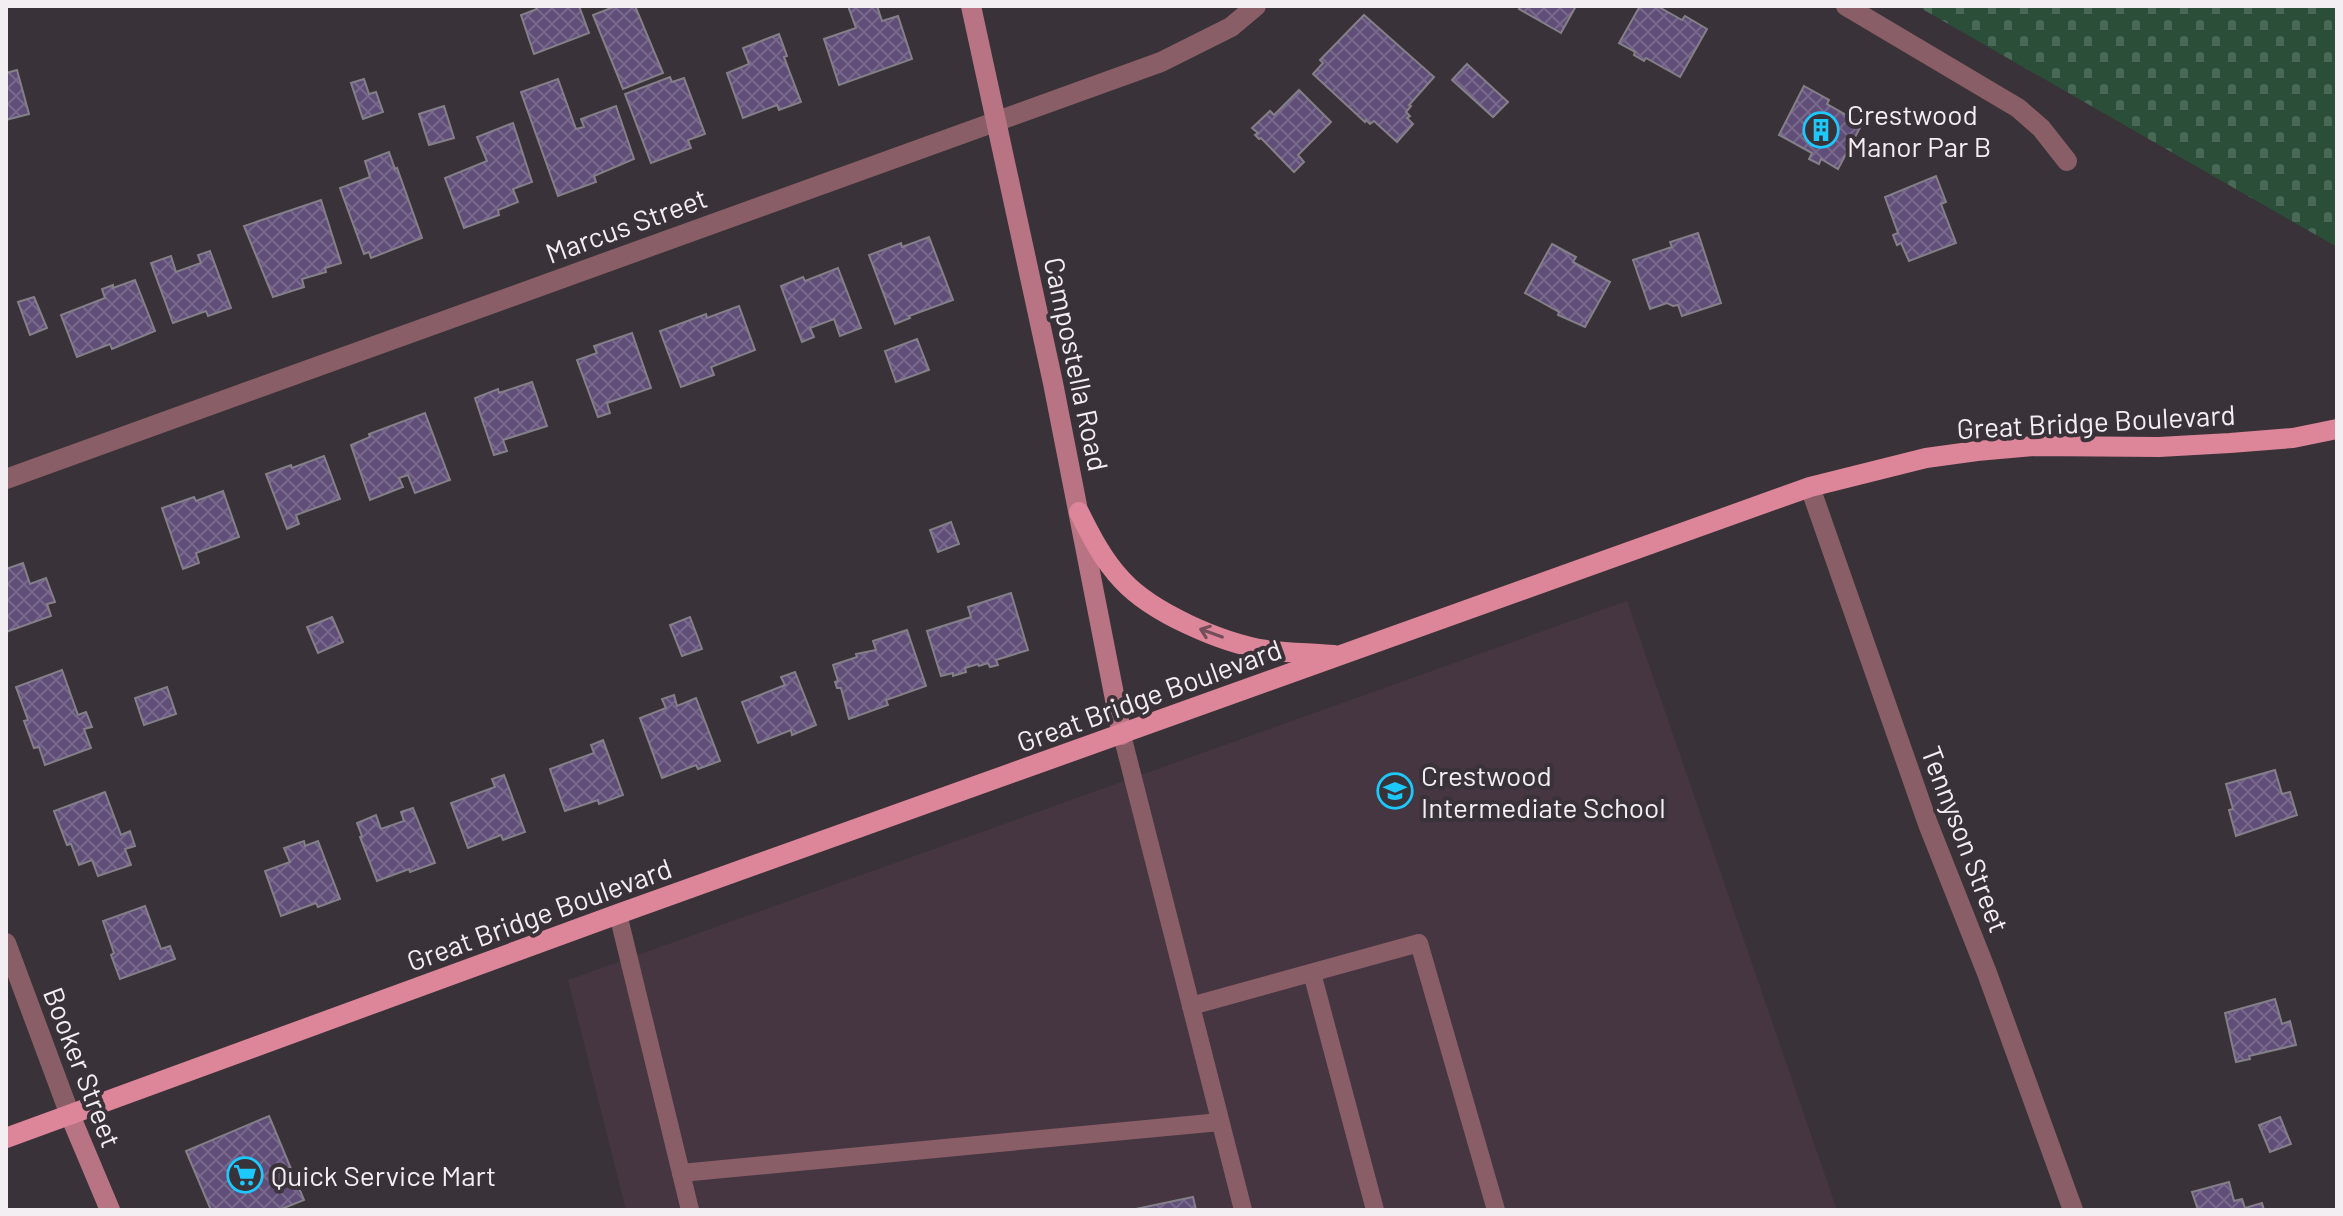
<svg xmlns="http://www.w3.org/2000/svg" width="2343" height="1216" viewBox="0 0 2343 1216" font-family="Barlow,sans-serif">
  <defs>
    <pattern id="cemetery-stones" width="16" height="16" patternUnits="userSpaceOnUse" patternTransform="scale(2)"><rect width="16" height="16" fill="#2b4e39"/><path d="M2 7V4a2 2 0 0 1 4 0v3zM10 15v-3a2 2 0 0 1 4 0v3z" fill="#4a6856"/></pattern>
    <pattern id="building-cross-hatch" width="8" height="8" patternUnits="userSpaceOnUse" patternTransform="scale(2)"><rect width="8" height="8" fill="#614e78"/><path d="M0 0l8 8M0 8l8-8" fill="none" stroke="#78688c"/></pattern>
  </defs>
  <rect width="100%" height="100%" fill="#393238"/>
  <polygon fill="#463642" points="1627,601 1837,1210 626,1210 568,980"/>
  <polygon fill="url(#cemetery-stones)" points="1917,6 2337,6 2337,247"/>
  <g fill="url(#building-cross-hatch)" stroke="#848089" stroke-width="2">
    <polygon points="535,6 579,6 589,33 534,54 521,15 537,9"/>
    <polygon points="616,6 635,6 663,73 623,89 593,15"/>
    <polygon points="848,6 877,6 882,21 898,16 912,59 839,85 824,39 856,28"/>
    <polygon points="1521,6 1576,6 1561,33 1519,9"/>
    <polygon points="1640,6 1657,6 1682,20 1685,16 1707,29 1680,77 1646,58 1644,61 1634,55 1635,52 1619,43"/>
    <polygon points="1364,15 1434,77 1409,105 1411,106 1406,112 1410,116 1407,118 1413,124 1397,142 1374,121 1370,124 1366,120 1365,122 1313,74 1323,63 1320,60"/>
    <polygon points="779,34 787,56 784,57 801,102 779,110 777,105 743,118 727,73 749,64 743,48"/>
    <polygon points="1467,64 1508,102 1493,117 1452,80"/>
    <polygon points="17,70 29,114 6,120 6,73"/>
    <polygon points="670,77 672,82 684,78 705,134 688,140 691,148 651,163 625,94"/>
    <polygon points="364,79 369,94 376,92 383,112 363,119 351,83"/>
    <polygon points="558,79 576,129 584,127 581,119 616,106 634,159 594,176 596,182 558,196 521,92"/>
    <polygon points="1804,86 1829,100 1827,104 1862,124 1838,169 1821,159 1819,164 1809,159 1812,153 1779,135"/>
    <polygon points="1299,90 1331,122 1298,155 1304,162 1294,172 1261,138 1259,139 1255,135 1258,133 1252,128 1270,111 1274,115"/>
    <polygon points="444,106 454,138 429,145 419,114"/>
    <polygon points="513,123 532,182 513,189 518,202 498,210 499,215 464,228 445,178 487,161 477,137"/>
    <polygon points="389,152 395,169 397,168 422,238 371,258 369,252 364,254 340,188 370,177 365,161"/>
    <polygon points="1936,176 1946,202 1941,204 1956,243 1909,261 1901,243 1897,245 1893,235 1898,233 1885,197"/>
    <polygon points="321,200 341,263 325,268 326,272 302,279 304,287 273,297 244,226"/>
    <polygon points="1698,233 1721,303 1682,316 1678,305 1673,306 1667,303 1650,309 1633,260 1672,247 1670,242"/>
    <polygon points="929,237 953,300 909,316 910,318 895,324 869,255 901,243 902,247"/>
    <polygon points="1552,244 1576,257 1573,262 1610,282 1585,327 1558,315 1559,312 1525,293"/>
    <polygon points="210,251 231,308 208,316 206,311 173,323 151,263 171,256 176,272 201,263 198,255"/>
    <polygon points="838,268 861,328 840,336 834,319 810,328 814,337 802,342 781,286 803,277 805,281"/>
    <polygon points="135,280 155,331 112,349 110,344 77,357 61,315 105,298 102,289 113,285 113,288"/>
    <polygon points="34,297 47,328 30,335 18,302"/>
    <polygon points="739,306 755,350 711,367 714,375 681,387 660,331 706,314 707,318"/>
    <polygon points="632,333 651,388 607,403 610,413 598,417 577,360 597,353 594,346"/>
    <polygon points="917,339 929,370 896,382 885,351"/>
    <polygon points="532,382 547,426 503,440 507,451 494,455 475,398 498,389 499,393"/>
    <polygon points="425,413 450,480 415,493 408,475 399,478 403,487 370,500 351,445 370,437 369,434"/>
    <polygon points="324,456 340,499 296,515 299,524 287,529 266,474 291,465 292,468"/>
    <polygon points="223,491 239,537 196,553 199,563 183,569 162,508 194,497 196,501"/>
    <polygon points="951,522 959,544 938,552 930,530"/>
    <polygon points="23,563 30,584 46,578 55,602 47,604 51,616 6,632 6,569"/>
    <polygon points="1011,593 1028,650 996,660 998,665 990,667 988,663 979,666 978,664 965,668 966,672 953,676 953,673 941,676 927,631 971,617 968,607"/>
    <polygon points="332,617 343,642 318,653 307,627"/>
    <polygon points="690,617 702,649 682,656 670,625"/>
    <polygon points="907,630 926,686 886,700 888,705 849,719 841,688 837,688 835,682 838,681 833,665 857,657 856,654 876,650 873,641"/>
    <polygon points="62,670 78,715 86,712 92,727 84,729 91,748 45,765 39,747 34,748 24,721 28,720 16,687"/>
    <polygon points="795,672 816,725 792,735 791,730 758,743 742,702 785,685 781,677"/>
    <polygon points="167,687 176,714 144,725 135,698"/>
    <polygon points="674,695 677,706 696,698 720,761 698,769 696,765 662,778 640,718 666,708 662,699"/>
    <polygon points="603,740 623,795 599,804 598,800 565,811 550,769 594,753 591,745"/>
    <polygon points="2275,770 2282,794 2290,792 2297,815 2236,836 2229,810 2233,809 2226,784"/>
    <polygon points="504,775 525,832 503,840 501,835 468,848 451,803 495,787 492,779"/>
    <polygon points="105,792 121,835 130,831 135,846 125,849 131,865 98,876 92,860 79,865 71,844 67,845 54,811"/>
    <polygon points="413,808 435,863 410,872 409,869 377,881 360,837 362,836 357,823 376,815 381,829 404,821 401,812"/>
    <polygon points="304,841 305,846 318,841 340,899 318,907 316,903 281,916 265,871 290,862 284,848"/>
    <polygon points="145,906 161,949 170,946 175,959 120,979 111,955 114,953 103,921"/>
    <polygon points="2275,999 2282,1024 2290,1021 2296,1045 2249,1056 2250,1059 2236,1062 2225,1013"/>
    <polygon points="269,1116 304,1200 279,1210 211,1210 186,1151"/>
    <polygon points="2280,1117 2291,1144 2270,1152 2259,1125"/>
    <polygon points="2229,1182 2234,1201 2242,1199 2245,1208 2262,1203 2264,1210 2198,1210 2192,1192"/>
    <polygon points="1193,1197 1196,1210 1131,1210"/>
  </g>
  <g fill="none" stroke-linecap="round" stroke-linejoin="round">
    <g stroke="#8a5e67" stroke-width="18">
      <polyline points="1122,735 1243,1210"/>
      <polyline points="618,914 690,1210"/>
      <polyline points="1312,973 1375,1210"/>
      <polyline points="1191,1006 1419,943 1496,1210"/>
      <polyline points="681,1173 1220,1122"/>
    </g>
    <g stroke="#8a5e67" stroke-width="20">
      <polyline points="1846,6 2018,108 2041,128 2067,161"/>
      <polyline points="6,479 1161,62 1231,27 1256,6"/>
      <polyline points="1810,487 1928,824 1987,973 2073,1210"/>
      <polyline points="6,943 70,1115"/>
    </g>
    <g stroke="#b97483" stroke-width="20">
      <polyline points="971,6 1053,383 1122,735"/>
      <polyline points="70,1115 110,1210"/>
    </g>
    <g stroke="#dd8599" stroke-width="20">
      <path d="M1079,512C1091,536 1103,560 1122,580C1152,613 1222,643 1266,650C1288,653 1312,653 1334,655"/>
      <polyline points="6,1138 618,914 1810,487 1926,458 1977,451 2035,446 2159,447 2230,443 2293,438 2337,429"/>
    </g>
  </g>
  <defs><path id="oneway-shaft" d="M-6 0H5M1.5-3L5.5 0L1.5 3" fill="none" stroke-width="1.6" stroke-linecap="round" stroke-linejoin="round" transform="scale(2)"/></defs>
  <use stroke="#724f5a" href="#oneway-shaft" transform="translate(1211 633) rotate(-160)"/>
  <defs>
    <symbol id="building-ring" viewBox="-11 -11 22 22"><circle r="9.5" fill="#393238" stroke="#1dc9fc" stroke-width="1.5"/><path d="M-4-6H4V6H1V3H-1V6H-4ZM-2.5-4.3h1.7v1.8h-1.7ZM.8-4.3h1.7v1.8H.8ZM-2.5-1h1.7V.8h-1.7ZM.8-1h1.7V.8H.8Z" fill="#1dc9fc"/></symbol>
    <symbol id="school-ring" viewBox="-11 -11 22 22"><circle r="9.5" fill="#393238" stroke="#1dc9fc" stroke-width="1.5"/><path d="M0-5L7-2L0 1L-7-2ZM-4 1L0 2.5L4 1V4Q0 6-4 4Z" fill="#1dc9fc"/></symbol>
    <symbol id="supermarket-ring" viewBox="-11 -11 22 22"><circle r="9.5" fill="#393238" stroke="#1dc9fc" stroke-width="1.5"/><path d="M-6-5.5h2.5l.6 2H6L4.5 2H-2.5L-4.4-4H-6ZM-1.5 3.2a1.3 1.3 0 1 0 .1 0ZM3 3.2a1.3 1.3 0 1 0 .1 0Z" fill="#1dc9fc"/></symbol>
  </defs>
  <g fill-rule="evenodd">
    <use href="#building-ring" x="1801" y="110" width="40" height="40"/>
    <use href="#school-ring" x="1375" y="771" width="40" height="40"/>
    <use href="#supermarket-ring" x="225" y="1155" width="40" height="40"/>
  </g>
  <g text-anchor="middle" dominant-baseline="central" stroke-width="8" stroke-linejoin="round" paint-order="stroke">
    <g font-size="28" fill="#f3eef2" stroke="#393238" text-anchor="start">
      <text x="1847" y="114">Crestwood<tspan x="1847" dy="32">Manor Par B</tspan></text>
      <text x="1421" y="775">Crestwood<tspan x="1421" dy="32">Intermediate School</tspan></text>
      <text x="271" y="1175">Quick Service Mart</text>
    </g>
    <g font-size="28" fill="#f3eef2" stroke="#393238">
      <text transform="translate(626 225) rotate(-20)">Marcus Street</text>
      <text transform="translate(1077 364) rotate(78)">Campostella Road</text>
      <text transform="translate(2096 421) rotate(-3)">Great Bridge Boulevard</text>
      <text transform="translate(1149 695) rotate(-20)">Great Bridge Boulevard</text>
      <text transform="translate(1966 839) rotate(69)">Tennyson Street</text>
      <text transform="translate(539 914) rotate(-20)">Great Bridge Boulevard</text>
      <text transform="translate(83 1067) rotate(69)">Booker Street</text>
    </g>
  </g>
  <rect width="2343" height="1216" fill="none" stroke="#f3eef2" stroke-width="16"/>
</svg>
